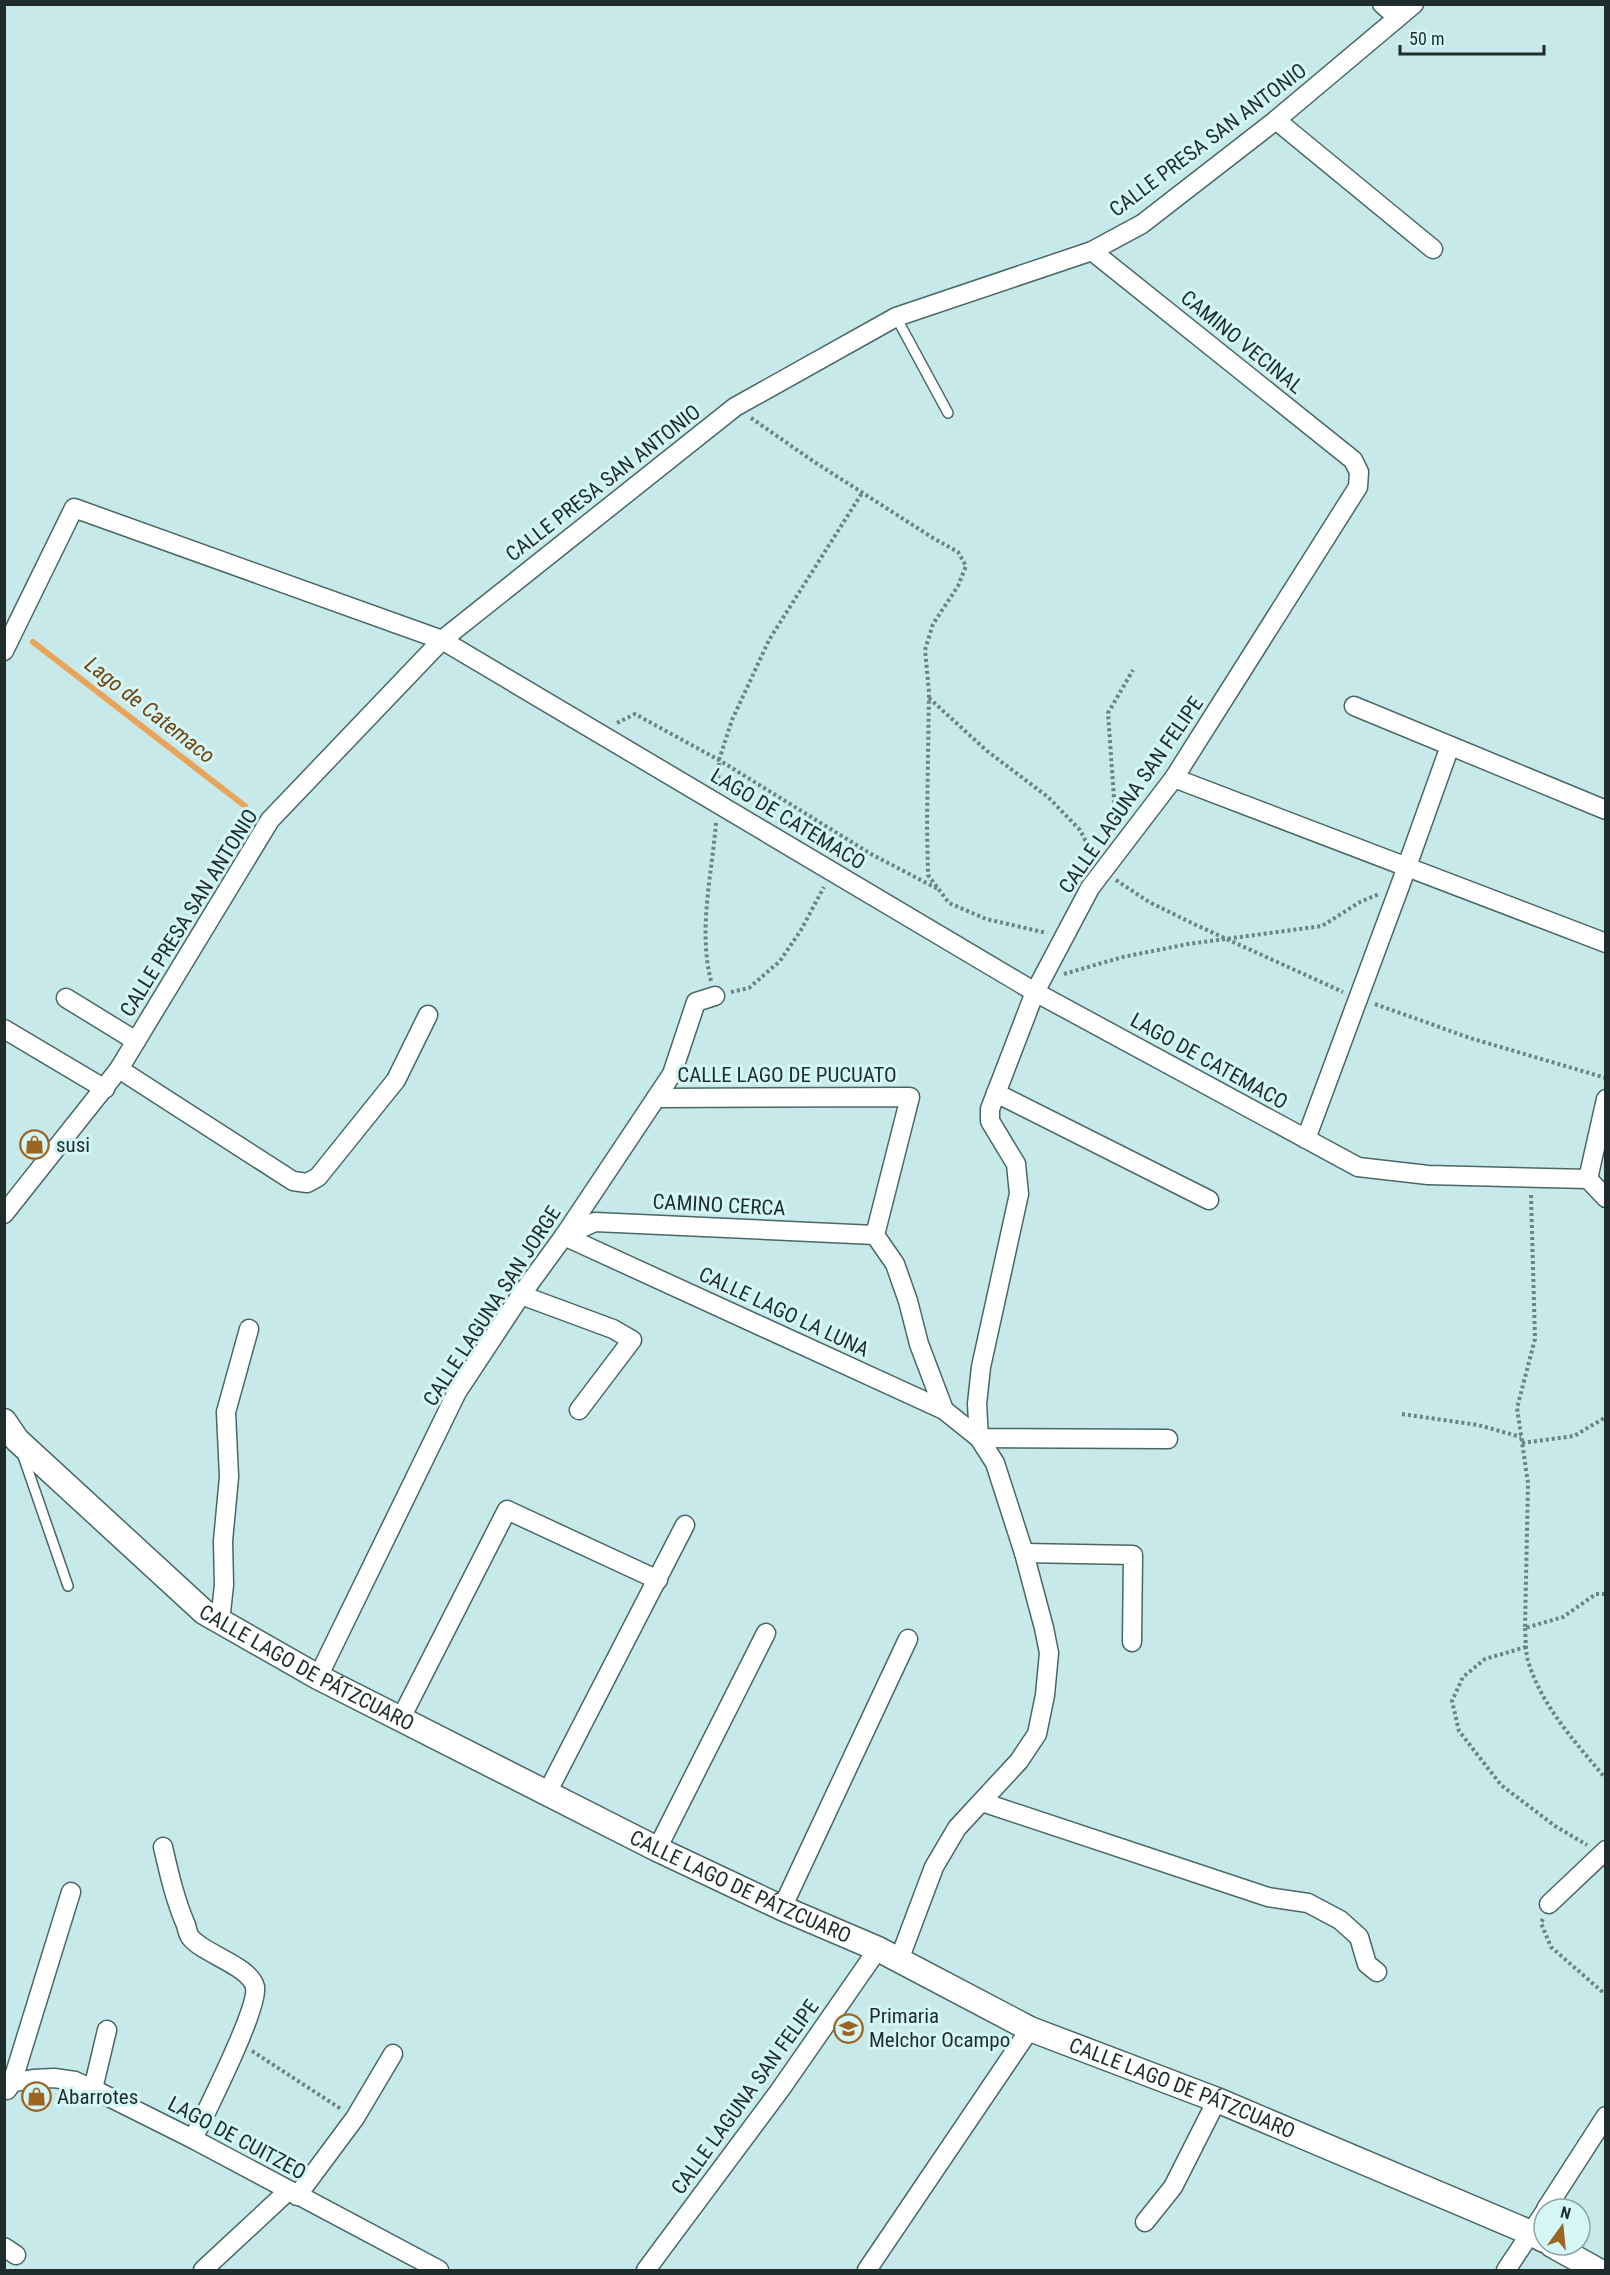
<svg xmlns="http://www.w3.org/2000/svg" width="1610" height="2275" viewBox="0 0 1610 2275" font-family="'Roboto Condensed',sans-serif">
  <rect width="100%" height="100%" fill="#c8e9e9"/>
  <g fill="none" stroke-linecap="round" stroke-linejoin="round">
    <polyline stroke="#e8a45b" stroke-width="6" points="33,642 245,806"/>
    <defs>
      <g id="lane">
        <polyline points="896,317 948,413"/>
        <polyline points="22,1453 68,1586"/>
      </g>
      <g id="street">
        <polyline points="1382,4 1397,17"/>
        <polyline points="1276,120 1433,249"/>
        <polyline points="4,651 74,508 442,640 1035,992 1358,1167 1428,1175 1588,1179 1606,1198"/>
        <polyline points="1354,706 1606,810"/>
        <polyline points="1174,778 1606,943"/>
        <polyline points="66,998 136,1041"/>
        <polyline points="4,1029 105,1089"/>
        <polyline points="119,1069 293,1181 307,1183 318,1177 396,1080 428,1015"/>
        <polyline points="996,1093 1209,1200"/>
        <polyline points="656,1098 910,1097 875,1235 895,1264 908,1301 919,1344 944,1410"/>
        <polyline points="1306,1139 1401,883 1450,746"/>
        <polyline points="1588,1179 1606,1099"/>
        <polyline points="4,1214 119,1069 270,820 442,640 735,407 896,317 1092,251 1142,224 1276,120 1414,4"/>
        <polyline points="564,1236 944,1410 979,1438 1168,1439"/>
        <polyline points="564,1236 595,1222 875,1235"/>
        <polyline points="521,1295 613,1329 632,1340 579,1410"/>
        <polyline points="1024,1553 1133,1555 1132,1642"/>
        <polyline points="220,1621 224,1585 223,1541 229,1477 226,1412 249,1329"/>
        <polyline points="318,1677 457,1392 521,1295 564,1236 672,1074 696,1002 715,996"/>
        <polyline points="401,1718 507,1510 658,1580"/>
        <polyline points="547,1793 685,1525"/>
        <polyline points="982,1802 1268,1897 1308,1903 1340,1920 1359,1937 1367,1964 1377,1972"/>
        <path d="M163,1847C169,1873 175,1900 186,1925C187,1929 188,1935 191,1938C204,1954 250,1966 255,1987C259,2008 205,2114 193,2139"/>
        <polyline points="657,1849 766,1633"/>
        <polyline points="1549,1904 1606,1850"/>
        <polyline points="782,1908 908,1639"/>
        <polyline points="899,1960 934,1867 957,1828 1019,1761 1037,1734 1045,1695 1049,1653 1044,1628 1024,1553 995,1463 979,1438 977,1404 981,1367 1019,1194 1016,1164 990,1121 990,1109 1035,992 1090,888 1174,778 1358,487 1359,472 1353,460 1092,251"/>
        <polyline points="4,2084 33,2079 54,2078 75,2081 93,2089 193,2139 439,2270"/>
        <polyline points="93,2089 107,2030"/>
        <polyline points="7,2090 12,2083 71,1892"/>
        <polyline points="297,2196 355,2118 393,2054"/>
        <polyline points="1546,2209 1606,2116"/>
        <polyline points="1145,2222 1173,2187 1217,2100"/>
        <polyline points="4,2247 16,2255"/>
        <polyline points="203,2270 288,2191"/>
        <polyline points="646,2270 780,2090 878,1949"/>
        <polyline points="867,2270 1030,2029"/>
        <polyline points="1506,2270 1544,2213"/>
      </g>
      <g id="secondary">
        <path id="s1" d="M4,1421L17,1440L204,1612L318,1677L657,1849L782,1908L878,1949L1030,2029L1217,2100L1531,2233L1544,2240"/>
        <polyline points="1552,2245 1597,2270"/>
      </g>
    </defs>
    <use href="#lane" stroke="#496766" stroke-width="12"/>
    <use href="#street" stroke="#496766" stroke-width="21"/>
    <use href="#secondary" stroke="#496766" stroke-width="27"/>
    <g stroke="#6c8383" stroke-width="4" stroke-dasharray="3 3" stroke-linecap="butt">
      <polyline points="751,418 813,461 933,538 958,552 966,566 958,586 933,624 925,650 929,692 927,824 928,875 949,903 986,919 1047,933"/>
      <polyline points="929,698 987,751 1048,797 1080,830 1093,855"/>
      <polyline points="617,723 635,714 719,760 871,854 938,889"/>
      <polyline points="718,784 719,760 732,720 769,640 862,493"/>
      <polyline points="1116,827 1108,713 1133,670"/>
      <polyline points="1116,880 1149,902 1196,925 1343,992"/>
      <polyline points="1064,974 1123,957 1188,944 1322,926 1360,902 1379,894"/>
      <path d="M711,981C698,930 712,874 716,822"/>
      <polyline points="731,992 749,988 780,961 801,930 824,887"/>
      <polyline points="1375,1004 1470,1038 1606,1078"/>
      <polyline points="1531,1195 1535,1339 1517,1408 1528,1483 1525,1628 1563,1617 1596,1594 1606,1594"/>
      <polyline points="1402,1414 1478,1425 1521,1437"/>
      <polyline points="1522,1443 1574,1436 1606,1417"/>
      <path d="M1525,1628C1526,1640 1525,1653 1529,1664C1543,1708 1577,1744 1606,1779"/>
      <polyline points="1526,1647 1485,1659 1463,1677 1452,1701 1459,1731 1501,1785 1555,1826 1587,1845"/>
      <polyline points="1543,1919 1541,1923 1551,1947 1606,1995"/>
      <polyline points="252,2051 341,2109"/>
    </g>
    <use href="#lane" stroke="#fff" stroke-width="9"/>
    <use href="#street" stroke="#fff" stroke-width="18"/>
    <use href="#secondary" stroke="#fff" stroke-width="24"/>
  </g>
  <defs>
    <symbol id="shop-ring" viewBox="-11 -11 22 22"><circle r="9.5" fill="#d5f6f6" stroke="#9d6522" stroke-width="1.5"/><path d="M-5-2.5h2.3a2.7 3.5 0 0 1 5.4 0H5L5.5 6h-11ZM-1.5-2.5h3a1.5 2.3 0 0 0-3 0Z" fill="#9d6522"/></symbol>
    <symbol id="school-ring" viewBox="-11 -11 22 22"><circle r="9.5" fill="#d5f6f6" stroke="#9d6522" stroke-width="1.5"/><path d="M0-5L7-2L0 1L-7-2ZM-4 1L0 2.5L4 1V4Q0 6-4 4Z" fill="#9d6522"/></symbol>
  </defs>
  <g fill-rule="evenodd">
    <use href="#shop-ring" x="18" y="1128" width="33" height="33"/>
    <use href="#school-ring" x="832" y="2012" width="33" height="33"/>
    <use href="#shop-ring" x="20" y="2080" width="33" height="33"/>
  </g>
  <g text-anchor="middle" dominant-baseline="central" stroke-width="6" stroke-linejoin="round" paint-order="stroke">
    <g font-size="21" fill="#1f2c2c" stroke="#d5f6f6">
      <text transform="translate(1208 140) rotate(-37)">CALLE PRESA SAN ANTONIO</text>
      <text transform="translate(1242 342) rotate(39)">CAMINO VECINAL</text>
      <text transform="translate(603 483) rotate(-38)">CALLE PRESA SAN ANTONIO</text>
      <text transform="translate(1131 795) rotate(-55)">CALLE LAGUNA SAN FELIPE</text>
      <text transform="translate(788 819) rotate(31)">LAGO DE CATEMACO</text>
      <text transform="translate(189 913) rotate(-58)">CALLE PRESA SAN ANTONIO</text>
      <text transform="translate(1209 1061) rotate(29)">LAGO DE CATEMACO</text>
      <text x="787" y="1075">CALLE LAGO DE PUCUATO</text>
      <text transform="translate(719 1205) rotate(3)">CAMINO CERCA</text>
      <text transform="translate(492 1306) rotate(-57)">CALLE LAGUNA SAN JORGE</text>
      <text transform="translate(784 1312) rotate(25)">CALLE LAGO LA LUNA</text>
      <text stroke="none"><textPath href="#s1" startOffset="394">CALLE LAGO DE PÁTZCUARO</textPath></text>
      <text stroke="none"><textPath href="#s1" startOffset="880">CALLE LAGO DE PÁTZCUARO</textPath></text>
      <text stroke="none"><textPath href="#s1" startOffset="1366">CALLE LAGO DE PÁTZCUARO</textPath></text>
      <text transform="translate(745 2097) rotate(-54)">CALLE LAGUNA SAN FELIPE</text>
      <text transform="translate(237 2138) rotate(28)">LAGO DE CUITZEO</text>
    </g>
    <g font-size="21" fill="#1f2c2c" stroke="#d5f6f6" text-anchor="start">
      <text x="56" y="1145">susi</text>
      <text x="869" y="2016">Primaria<tspan x="869" dy="24">Melchor Ocampo</tspan></text>
      <text x="57" y="2097">Abarrotes</text>
    </g>
    <g font-size="22" font-style="italic" fill="#73460d" stroke="#d5f6f6">
      <text transform="translate(150 710) rotate(38)">Lago de Catemaco</text>
    </g>
  </g>
  <rect width="1610" height="2275" fill="none" stroke="#1f2c2c" stroke-width="12"/>
  <g transform="translate(1562 2227) rotate(15)"><circle r="28" fill="#d5f6f6" stroke="#8ca5a5" stroke-width="1.5"/>
  <path d="M0-4.5L10 22L0 15L-10 22Z" fill="#9d6522"/>
  <text y="-9" font-size="16" font-weight="bold" text-anchor="middle" fill="#1f2c2c">N</text>
  </g>
  <path d="M1400 45v9h144v-9" fill="none" stroke="#1f2c2c" stroke-width="3"/>
  <text x="1409" y="45" font-size="18" fill="#1f2c2c" stroke="#d5f6f6" stroke-width="4.5" paint-order="stroke">50 m</text>
</svg>
